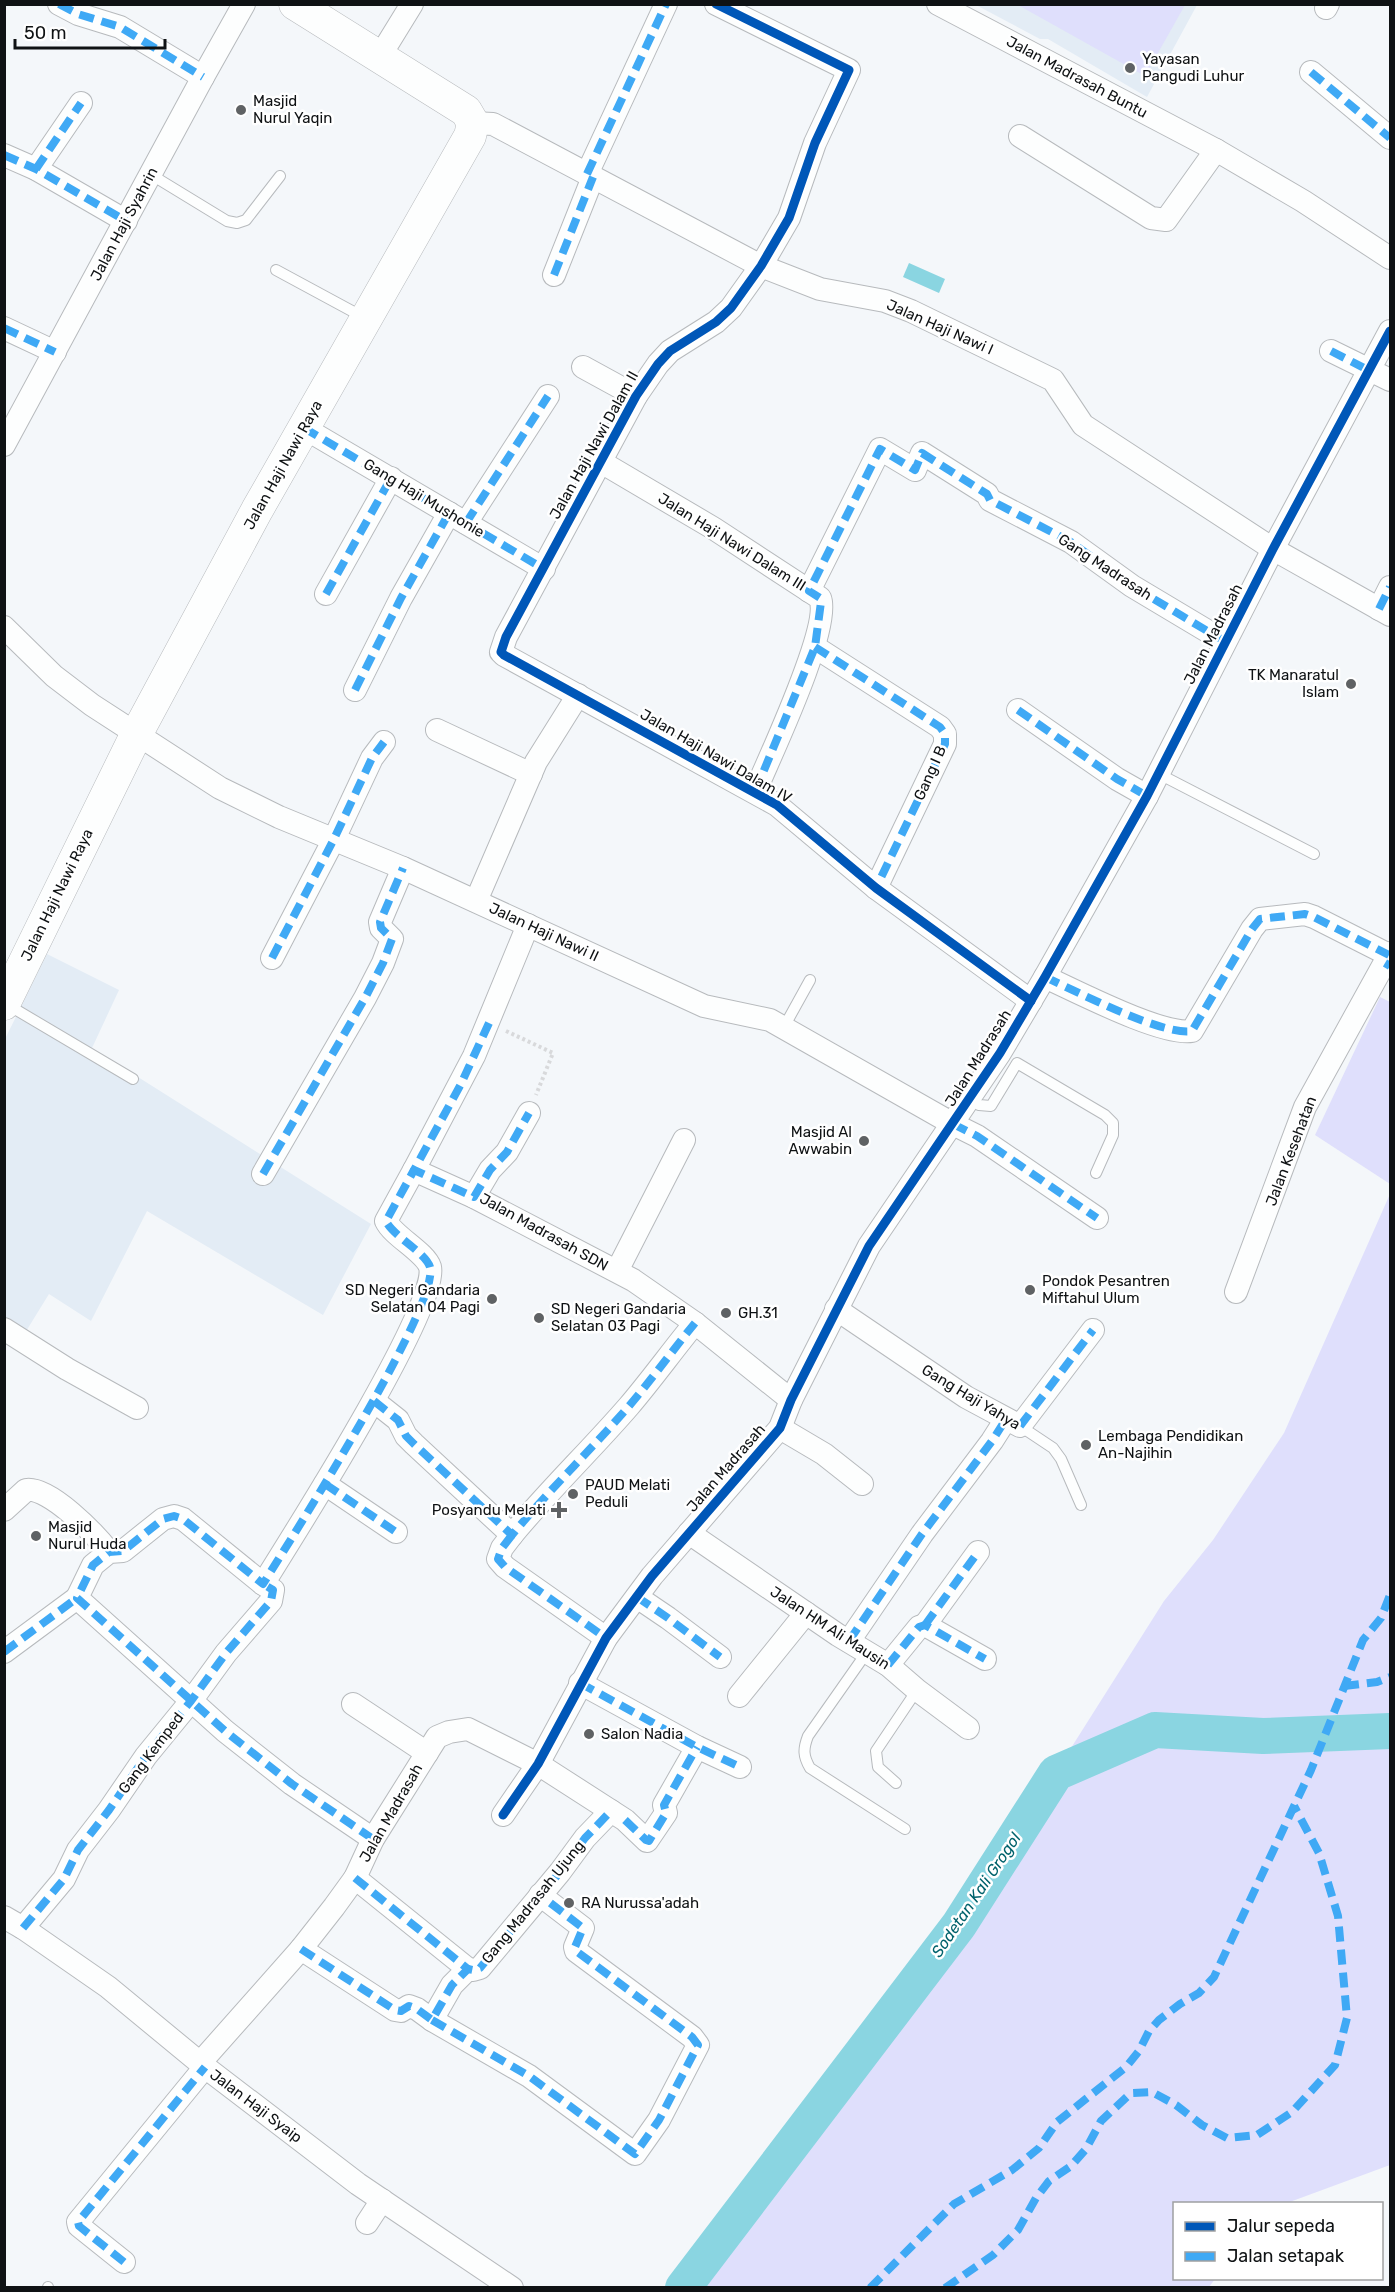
<svg xmlns="http://www.w3.org/2000/svg" width="1395" height="2292" viewBox="0 0 1395 2292" font-family="Rubik,sans-serif">
  <rect width="100%" height="100%" fill="#f4f7fa"/>
  <g fill="#e3ecf5">
    <polygon points="976,5 1197,5 1147,97 1048,39 1040,39"/>
    <polygon points="47,954 119,990 92,1048 371,1224 323,1315 147,1211 91,1321 49,1294 20,1341 5,1334 4,1041"/>
  </g>
  <g fill="#dfdffc">
    <polygon points="1018,5 1185,5 1145,76"/>
    <polygon points="1380,997 1390,1002 1390,1184 1315,1135"/>
    <polygon points="1390,1194 1390,2165 1287,2203 1174,2204 1174,2278 1215,2279 1209,2287 683,2287 959,1925 1164,1601 1213,1540 1284,1433"/>
  </g>
  <polygon fill="#8ad5e1" points="909,263 945,279 939,293 903,277"/>
  <g fill="none" stroke-linecap="round" stroke-linejoin="round">
    <polyline stroke="#8ad5e1" stroke-width="36" points="683,2288 959,1925 1056,1773 1155,1730 1263,1736 1390,1731"/>
    <defs>
      <g id="lane">
        <polyline points="150,174 227,221 237,223 246,220 280,176"/>
        <polyline points="276,270 363,317"/>
        <polyline points="1159,774 1314,854"/>
        <polyline points="8,1005 133,1079"/>
        <polyline points="784,1027 810,980"/>
        <polyline points="970,1099 979,1105 991,1106 1017,1063 1105,1115 1113,1123 1113,1135 1096,1173"/>
        <polyline points="1020,1426 1053,1448 1061,1459 1081,1505"/>
        <path d="M867,1652L808,1736C803,1749 803,1756 810,1768L905,1829"/>
        <polyline points="896,1783 878,1767 876,1751 917,1690"/>
        <polyline points="48,2288 48,2287"/>
      </g>
      <g id="street">
        <polyline points="59,4 78,14 120,27 203,77"/>
        <polyline points="716,4 849,70 815,143 789,218 761,266 731,308 716,322 670,351 658,364 636,396 506,637 501,652 504,655 777,805 876,888 1031,1001"/>
        <polyline points="938,4 1216,150 1303,201 1390,258"/>
        <polyline points="1326,8 1328,4"/>
        <polyline points="380,56 412,4"/>
        <polyline points="1311,72 1390,138"/>
        <polyline points="473,123 493,124 761,266 820,289 885,301 911,311 1053,380 1083,425 1273,549 1390,615"/>
        <polyline points="1020,136 1151,218 1166,220 1216,150"/>
        <polyline points="4,155 36,169 126,221"/>
        <polyline points="36,169 81,103"/>
        <polyline points="587,174 666,4"/>
        <polyline points="554,275 593,177"/>
        <polyline points="4,328 55,352"/>
        <polyline points="1331,351 1390,380"/>
        <polyline points="583,367 636,396"/>
        <polyline points="304,428 544,569"/>
        <polyline points="4,445 203,77 244,4"/>
        <path d="M601,462L713,528L820,598C832,627 769,758 755,792"/>
        <polyline points="466,523 548,396"/>
        <polyline points="809,591 880,449 915,470 922,453 987,494 990,500 1071,542 1132,586 1224,641"/>
        <polyline points="326,594 391,478"/>
        <polyline points="1379,609 1390,587"/>
        <polyline points="4,627 54,676 92,705 220,788 279,817 403,868 704,1006 770,1020 953,1124 977,1136 1097,1218"/>
        <polyline points="815,647 940,727 945,734 945,744 876,888"/>
        <polyline points="355,690 401,598 449,513"/>
        <polyline points="1018,710 1117,779 1147,796"/>
        <polyline points="437,730 531,774"/>
        <polyline points="476,901 536,762 578,695"/>
        <polyline points="528,925 474,1056 414,1170 474,1197 633,1280 695,1323 791,1400"/>
        <polyline points="272,958 334,839 372,758 384,742"/>
        <path d="M1045,977C1076,991 1162,1036 1192,1031L1252,929L1260,919L1305,914L1314,917L1389,955"/>
        <polyline points="263,1174 365,998 383,963 392,939 381,928 380,922 403,868"/>
        <polyline points="474,1197 490,1170 507,1152 529,1113"/>
        <polyline points="617,1271 684,1140"/>
        <polyline points="1236,1292 1305,1107 1390,953"/>
        <polyline points="836,1309 966,1397 1020,1426 1093,1330"/>
        <polyline points="4,1329 67,1369 137,1408"/>
        <path d="M374,1401L398,1420L406,1436L414,1444L512,1535C549,1490 591,1450 629,1406C652,1379 672,1351 695,1323"/>
        <polyline points="780,1428 824,1454 862,1484"/>
        <polyline points="325,1484 396,1532"/>
        <path d="M4,1510L26,1490C49,1486 96,1535 109,1552"/>
        <polyline points="689,1533 838,1635 888,1665 917,1690 968,1728"/>
        <polyline points="512,1535 502,1548 498,1559 505,1567 606,1638"/>
        <polyline points="637,1597 668,1618 720,1657"/>
        <polyline points="925,1625 978,1552"/>
        <polyline points="849,1641 922,1534 992,1441 1006,1419"/>
        <polyline points="4,1652 77,1598"/>
        <polyline points="888,1665 919,1627 925,1625 985,1659"/>
        <polyline points="580,1683 697,1747 740,1767"/>
        <polyline points="739,1696 806,1613"/>
        <polyline points="353,1704 427,1753"/>
        <polyline points="503,1815 538,1764 606,1638 652,1576 780,1428 791,1400 869,1246 1000,1053 1045,977 1147,796 1273,549 1390,331"/>
        <path d="M373,1839L292,1784L225,1731L77,1598L93,1565L109,1552L123,1551L163,1519L174,1516L183,1519L263,1584C291,1539 440,1305 430,1267C425,1252 393,1236 386,1221L414,1170"/>
        <polyline points="355,1878 468,1969"/>
        <polyline points="4,1917 23,1928 108,1987 205,2067 358,2184 512,2288"/>
        <polyline points="23,1928 64,1879 78,1850 109,1810 146,1756 191,1701 226,1653 271,1601 273,1590 263,1584"/>
        <polyline points="301,1949 395,2010 401,2011 409,2006 417,2009 432,2020 452,1985 468,1969 473,1970 480,1968 560,1872 585,1838 611,1811"/>
        <polyline points="432,2020 529,2076 635,2154 659,2120 698,2045 692,2037 576,1951 575,1947 583,1928 540,1895"/>
        <polyline points="200,2063 301,1949 334,1907 355,1878 373,1839 437,1737 449,1732 468,1729 538,1764 625,1820 647,1841 666,1813 664,1805 697,1747"/>
        <polyline points="367,2223 382,2200"/>
        <polyline points="124,2262 79,2226 78,2222 205,2067"/>
      </g>
      <polyline id="secondary" points="4,1004 136,735 257,510 470,136 473,123 466,111 295,4"/>
    </defs>
    <use href="#lane" stroke="#b7babd" stroke-width="12"/>
    <use href="#street" stroke="#b7babd" stroke-width="24"/>
    <use href="#secondary" stroke="#b7babd" stroke-width="33"/>
    <polyline stroke="#d8d9db" stroke-width="4" stroke-dasharray="3 3" stroke-linecap="butt" points="506,1031 553,1053 536,1095"/>
    <use href="#lane" stroke="#fdfefe" stroke-width="10"/>
    <use href="#street" stroke="#fdfefe" stroke-width="22"/>
    <use href="#secondary" stroke="#fdfefe" stroke-width="32"/>
    <g stroke="#3fa9f5" stroke-width="8" stroke-dasharray="15 8" stroke-linecap="butt">
      <polyline points="59,4 78,14 120,27 203,77"/>
      <polyline points="1311,72 1390,138"/>
      <polyline points="4,155 36,169 126,221"/>
      <polyline points="36,169 81,103"/>
      <polyline points="587,174 666,4"/>
      <polyline points="554,275 593,177"/>
      <polyline points="4,328 55,352"/>
      <polyline points="1331,351 1370,371"/>
      <polyline points="304,428 544,569"/>
      <polyline points="466,523 548,396"/>
      <polyline points="326,594 391,478"/>
      <polyline points="1379,609 1390,587"/>
      <polyline points="815,647 940,727 945,734 945,744 876,888"/>
      <polyline points="355,690 401,598 449,513"/>
      <polyline points="1018,710 1117,779 1147,796"/>
      <polyline points="755,792 815,647 821,602 820,598 809,591 880,449 915,470 922,453 987,494 990,500 1071,542 1132,586 1224,641"/>
      <polyline points="272,958 334,839 372,758 384,742"/>
      <polyline points="1385,963 1390,966"/>
      <path d="M1045,977C1076,991 1162,1036 1192,1031L1252,929L1260,919L1305,914L1314,917L1389,955"/>
      <polyline points="489,1023 461,1084 414,1170 474,1197 490,1170 507,1152 529,1113"/>
      <polyline points="953,1124 977,1136 1097,1218"/>
      <polyline points="263,1174 365,998 383,963 392,939 381,928 380,922 403,868"/>
      <path d="M374,1401L398,1420L406,1436L414,1444L512,1535C549,1490 591,1450 629,1406C652,1379 672,1351 695,1323"/>
      <polyline points="1020,1426 1093,1330"/>
      <polyline points="325,1484 396,1532"/>
      <polyline points="512,1535 502,1548 498,1559 505,1567 606,1638"/>
      <polyline points="637,1597 668,1618 720,1657"/>
      <polyline points="925,1625 978,1552"/>
      <polyline points="849,1641 922,1534 992,1441 1006,1419"/>
      <polyline points="4,1652 77,1598"/>
      <polyline points="888,1665 919,1627 925,1625 985,1659"/>
      <polyline points="580,1683 697,1747 740,1767"/>
      <polyline points="1344,1686 1377,1682 1390,1677"/>
      <polyline points="625,1820 646,1840 649,1841 666,1813 664,1805 697,1747"/>
      <path d="M373,1839L292,1784L225,1731L77,1598L93,1565L109,1552L123,1551L163,1519L174,1516L183,1519L263,1584C291,1539 440,1305 430,1267C425,1252 393,1236 386,1221L414,1170"/>
      <polyline points="355,1878 468,1969"/>
      <polyline points="23,1928 64,1879 78,1850 109,1810 146,1756 191,1701 226,1653 271,1601 273,1590 263,1584"/>
      <polyline points="301,1949 395,2010 401,2011 409,2006 417,2009 432,2020 452,1985 468,1969 473,1970 480,1968 560,1872 585,1838 611,1811"/>
      <polyline points="432,2020 529,2076 635,2154 659,2120 698,2045 692,2037 576,1951 575,1947 583,1928 540,1895"/>
      <polyline points="124,2262 79,2226 78,2222 205,2067"/>
      <polyline points="870,2288 954,2204 1012,2170 1039,2148 1057,2122 1126,2067 1139,2051 1149,2031 1159,2020 1180,2004 1199,1993 1214,1977 1311,1770 1363,1640 1381,1618 1390,1595"/>
      <polyline points="945,2288 993,2255 1018,2230 1036,2198 1049,2181 1071,2166 1086,2149 1101,2121 1131,2093 1152,2092 1176,2105 1202,2125 1227,2138 1257,2135 1292,2112 1335,2065 1347,2018 1338,1916 1319,1853 1294,1806"/>
    </g>
    <defs>
      <g id="cycleway">
        <polyline points="716,4 849,70 815,143 789,218 761,266 731,308 716,322 670,351 658,364 636,396 506,637 501,652 504,655 777,805 876,888 1031,1001"/>
        <polyline points="503,1815 538,1764 606,1638 652,1576 780,1428 791,1400 869,1246 1000,1053 1045,977 1147,796 1273,549 1390,331"/>
      </g>
    </defs>
    <use href="#cycleway" stroke="#fff" stroke-width="13"/>
    <use href="#cycleway" stroke="#0057b8" stroke-width="9"/>
  </g>
  <g fill="#5f6264" stroke="#fff" stroke-width="2">
    <circle cx="1130" cy="68" r="6"/>
    <circle cx="241" cy="110" r="6"/>
    <circle cx="1351" cy="684" r="6"/>
    <circle cx="864" cy="1141" r="6"/>
    <circle cx="1030" cy="1290" r="6"/>
    <circle cx="492" cy="1299" r="6"/>
    <circle cx="726" cy="1313" r="6"/>
    <circle cx="539" cy="1318" r="6"/>
    <circle cx="1086" cy="1445" r="6"/>
    <circle cx="573" cy="1494" r="6"/>
    <path d="M556 1501h6v6h6v6h-6v6h-6v-6h-6v-6h6z"/>
    <circle cx="36" cy="1536" r="6"/>
    <circle cx="589" cy="1734" r="6"/>
    <circle cx="569" cy="1903" r="6"/>
  </g>
  <g text-anchor="middle" dominant-baseline="central" stroke-width="5" stroke-linejoin="round" paint-order="stroke">
    <g font-size="15" fill="#0f1214" stroke="#fff" text-anchor="start">
      <text x="1142" y="59">Yayasan<tspan x="1142" dy="17">Pangudi Luhur</tspan></text>
      <text x="253" y="101">Masjid<tspan x="253" dy="17">Nurul Yaqin</tspan></text>
      <text x="1339" y="675" text-anchor="end">TK Manaratul<tspan x="1339" dy="17">Islam</tspan></text>
      <text x="852" y="1132" text-anchor="end">Masjid Al<tspan x="852" dy="17">Awwabin</tspan></text>
      <text x="1042" y="1281">Pondok Pesantren<tspan x="1042" dy="17">Miftahul Ulum</tspan></text>
      <text x="480" y="1290" text-anchor="end">SD Negeri Gandaria<tspan x="480" dy="17">Selatan 04 Pagi</tspan></text>
      <text x="551" y="1309">SD Negeri Gandaria<tspan x="551" dy="17">Selatan 03 Pagi</tspan></text>
      <text x="738" y="1313">GH.31</text>
      <text x="1098" y="1436">Lembaga Pendidikan<tspan x="1098" dy="17">An-Najihin</tspan></text>
      <text x="585" y="1485">PAUD Melati<tspan x="585" dy="17">Peduli</tspan></text>
      <text x="546" y="1510" text-anchor="end">Posyandu Melati</text>
      <text x="48" y="1527">Masjid<tspan x="48" dy="17">Nurul Huda</tspan></text>
      <text x="601" y="1734">Salon Nadia</text>
      <text x="581" y="1903">RA Nurussa'adah</text>
    </g>
    <g font-size="15" fill="#0f1214" stroke="#fff">
      <text transform="translate(1077 77) rotate(28)">Jalan Madrasah Buntu</text>
      <text transform="translate(124 224) rotate(-62)">Jalan Haji Syahrin</text>
      <text transform="translate(940 327) rotate(24)">Jalan Haji Nawi I</text>
      <text transform="translate(594 445) rotate(-61)">Jalan Haji Nawi Dalam II</text>
      <text transform="translate(283 465) rotate(-61)">Jalan Haji Nawi Raya</text>
      <text transform="translate(424 498) rotate(31)">Gang Haji Mushonie</text>
      <text transform="translate(732 542) rotate(32)">Jalan Haji Nawi Dalam III</text>
      <text transform="translate(1105 567) rotate(33)">Gang Madrasah</text>
      <text transform="translate(1213 634) rotate(-63)">Jalan Madrasah</text>
      <text transform="translate(716 756) rotate(30)">Jalan Haji Nawi Dalam IV</text>
      <text transform="translate(930 773) rotate(-66)">Gang I B</text>
      <text transform="translate(57 895) rotate(-64)">Jalan Haji Nawi Raya</text>
      <text transform="translate(544 932) rotate(25)">Jalan Haji Nawi II</text>
      <text transform="translate(978 1058) rotate(-58)">Jalan Madrasah</text>
      <text transform="translate(1291 1151) rotate(-69)">Jalan Kesehatan</text>
      <text transform="translate(544 1232) rotate(29)">Jalan Madrasah SDN</text>
      <text transform="translate(971 1397) rotate(31)">Gang Haji Yahya</text>
      <text transform="translate(726 1468) rotate(-49)">Jalan Madrasah</text>
      <text transform="translate(830 1628) rotate(33)">Jalan HM Ali Mausin</text>
      <text transform="translate(151 1753) rotate(-53)">Gang Kemped</text>
      <text transform="translate(391 1813) rotate(-60)">Jalan Madrasah</text>
      <text transform="translate(533 1902) rotate(-51)">Gang Madrasah Ujung</text>
      <text transform="translate(256 2106) rotate(37)">Jalan Haji Syaip</text>
    </g>
    <g font-size="16" font-style="italic" fill="#00626c" stroke="#fff">
      <text transform="translate(976 1895) rotate(-56)">Sodetan Kali Grogol</text>
    </g>
  </g>
  <rect width="1395" height="2292" fill="none" stroke="#0f1214" stroke-width="12"/>
  <rect x="1173" y="2202" width="210" height="78" fill="#ffffff" stroke="#9fa0a1" stroke-width="1.5"/>
  <rect x="1185" y="2222" width="30" height="9" fill="#0057b8" stroke="#9fa0a1" stroke-width="1.5"/>
  <text x="1227" y="2232" font-size="18" fill="#0f1214">Jalur sepeda</text>
  <rect x="1185" y="2252" width="30" height="9" fill="#3fa9f5" stroke="#9fa0a1" stroke-width="1.5"/>
  <text x="1227" y="2262" font-size="18" fill="#0f1214">Jalan setapak</text>
  <path d="M15 39v9h150v-9" fill="none" stroke="#0f1214" stroke-width="3"/>
  <text x="24" y="39" font-size="18" fill="#0f1214" stroke="#ffffff" stroke-width="4.5" paint-order="stroke">50 m</text>
</svg>
